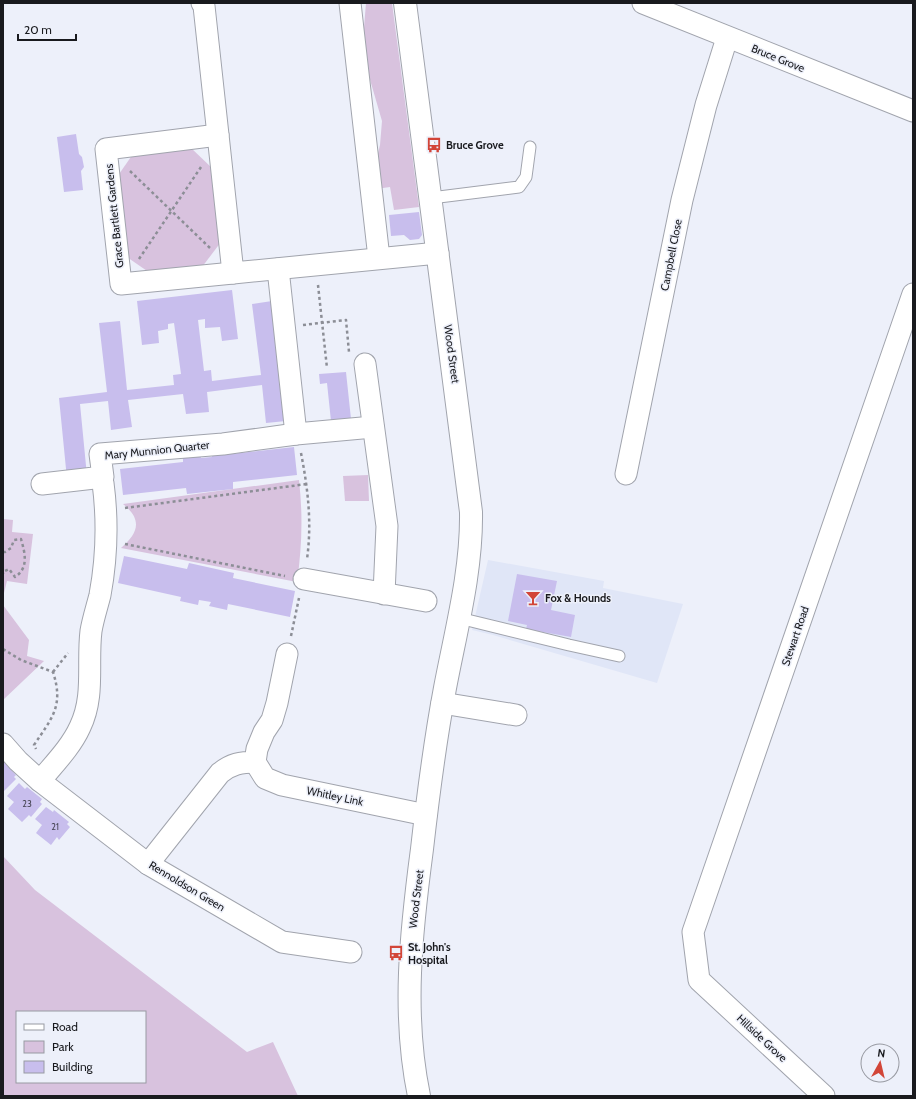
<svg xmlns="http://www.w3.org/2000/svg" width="916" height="1099" viewBox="0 0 916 1099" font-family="Cabin,sans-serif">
  <rect width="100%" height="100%" fill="#edf0fa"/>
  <polygon fill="#e0e6f7" points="488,560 604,581 603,588 683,604 657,683 493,635 472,630"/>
  <g fill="#d8c2de" fill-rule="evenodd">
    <polygon points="366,3 392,3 419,207 394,210 390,187 376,189 376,162 380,145 382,121 362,52"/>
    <polygon points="190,147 213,169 221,242 202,267 150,273 124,255 117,177 133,154"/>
    <polygon points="368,475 369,501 345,501 343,476"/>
    <path d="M299,480C303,515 302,547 297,582L121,548C138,533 143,520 123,504Z"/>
    <polygon points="3,519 13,520 12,532 33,534 27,584 7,581 3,597"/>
    <polygon points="3,605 29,640 27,656 44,661 3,700"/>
    <path d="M3,856L35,890L247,1052L273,1042L298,1096H3ZM17,1012H145V1082H17Z"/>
  </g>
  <g fill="#c8beed">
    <polygon points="76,134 79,154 82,157 84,167 81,171 83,190 64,192 57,137"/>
    <polygon points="419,212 422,235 419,239 410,240 404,235 391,236 389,215"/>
    <polygon points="232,290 238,339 222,341 220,327 205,328 205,319 198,320 204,371 211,370 212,381 261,375 252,304 272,301 286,421 266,423 262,385 207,392 209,412 186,414 183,394 128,400 132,427 111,430 108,401 80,404 87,476 67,479 59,398 107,392 99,323 120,321 127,390 174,385 173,375 181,374 174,323 168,324 168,329 158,331 159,343 142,345 137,301"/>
    <polygon points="346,372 351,419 331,421 327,383 320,384 319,374"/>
    <polygon points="294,447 297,475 233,482 233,489 187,494 186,488 123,495 120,469 183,462 183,456 200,454 201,458 212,457 211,452 229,450 230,454"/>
    <polygon points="124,556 187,569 189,563 234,573 233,578 295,591 290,617 228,604 227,610 209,606 211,602 199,600 198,605 180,601 181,597 118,583"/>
    <polygon points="517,574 557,581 551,610 575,615 571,637 526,629 527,625 508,621"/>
    <polygon points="3,761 16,775 14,777 16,779 4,791"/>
    <polygon points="19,783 25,789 27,787 42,799 40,802 42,804 31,817 29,815 22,822 8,809 14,802 7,796"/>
    <polygon points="46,807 53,812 54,810 69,822 67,824 70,827 59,840 57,837 51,845 36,833 42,825 35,819"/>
  </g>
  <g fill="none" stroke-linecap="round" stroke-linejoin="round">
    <defs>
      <g id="service">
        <polyline points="431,198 519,187 526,177 530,147"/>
        <polyline points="459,618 569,645 619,656"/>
      </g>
      <g id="minor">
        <polyline points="202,3 204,6 233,273 438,253"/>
        <polyline points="350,3 379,258"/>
        <polyline points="643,3 913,111"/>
        <polyline points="218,135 106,149 121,284 233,273"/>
        <polyline points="278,269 296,434"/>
        <polyline points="365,364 387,526 384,594"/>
        <polyline points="626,474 682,200 706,105 727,38"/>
        <polyline points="42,484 103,477 100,454 223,444 296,434 373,427"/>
        <polyline points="304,579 426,601"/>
        <polyline points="442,703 516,715"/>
        <polyline points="3,744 18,761 40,781 148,864 282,942 351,952"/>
        <polyline points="255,762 265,778 282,785 426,815"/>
        <path d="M40,781C54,764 71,747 80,727C95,696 87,664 91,631C93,619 97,607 100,595C107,557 108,521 103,483"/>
        <path d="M148,864L220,773C231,764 241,762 255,762L257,749L264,732L272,720L277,703L287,654"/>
        <polyline points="824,1096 699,980 693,932 913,294"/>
      </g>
      <path id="secondary" d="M405,3L471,512C472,571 456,630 445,688C435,741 428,796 422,849C411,932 402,1014 419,1096"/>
    </defs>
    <use href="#service" stroke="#a1a4ad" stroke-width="13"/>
    <use href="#minor" stroke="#a1a4ad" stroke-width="23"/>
    <use href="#secondary" stroke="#a1a4ad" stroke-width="24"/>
    <g stroke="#8c8e96" stroke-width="2.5" stroke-dasharray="3 3" stroke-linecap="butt">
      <polyline points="130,171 210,248"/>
      <polyline points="139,259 201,167"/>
      <polyline points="318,285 327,368"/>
      <polyline points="303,325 346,320 349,352"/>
      <path d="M301,453C308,489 312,523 307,559"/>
      <polyline points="125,508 307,484"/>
      <polyline points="125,544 285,576"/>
      <path d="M3,552H5L11,548L14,540L21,539C25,553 29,568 15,577L9,569L3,572V574"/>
      <polyline points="291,636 299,598"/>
      <path d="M3,649L21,660L53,672C64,706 52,718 34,745L36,749"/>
      <polyline points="53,672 68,653"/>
    </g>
    <use href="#service" stroke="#fff" stroke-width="11"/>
    <use href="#minor" stroke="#fff" stroke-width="21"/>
    <use href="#secondary" stroke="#fff" stroke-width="22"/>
  </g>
  <defs>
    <symbol id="bus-bare" viewBox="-9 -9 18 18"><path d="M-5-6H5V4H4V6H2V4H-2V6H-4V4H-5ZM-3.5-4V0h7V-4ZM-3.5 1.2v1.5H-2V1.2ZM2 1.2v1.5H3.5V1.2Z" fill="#d24538" stroke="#edf0fa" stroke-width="2.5" paint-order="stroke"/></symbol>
    <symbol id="bar-bare" viewBox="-9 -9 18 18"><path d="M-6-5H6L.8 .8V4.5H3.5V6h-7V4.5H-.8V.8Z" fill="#d24538" stroke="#edf0fa" stroke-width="2.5" paint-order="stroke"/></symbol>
  </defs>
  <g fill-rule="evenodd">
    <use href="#bus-bare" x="423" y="134" width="22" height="22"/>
    <use href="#bar-bare" x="522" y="587" width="22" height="22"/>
    <use href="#bus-bare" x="385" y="942" width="22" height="22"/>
  </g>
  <g text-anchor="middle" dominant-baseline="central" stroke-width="3" stroke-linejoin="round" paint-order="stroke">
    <g font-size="9" fill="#454352">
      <text x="27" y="803">23</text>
      <text x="55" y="826">21</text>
    </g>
    <g font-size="11" fill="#191a1e" stroke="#edf0fa">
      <text transform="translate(778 58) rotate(22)">Bruce Grove</text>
      <text transform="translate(114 216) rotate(-96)">Grace Bartlett Gardens</text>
      <text transform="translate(671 255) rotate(-79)">Campbell Close</text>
      <text transform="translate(452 354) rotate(82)">Wood Street</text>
      <text transform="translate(157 450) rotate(-6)">Mary Munnion Quarter</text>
      <text transform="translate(795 636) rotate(-71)">Stewart Road</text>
      <text transform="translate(335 796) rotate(12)">Whitley Link</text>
      <text transform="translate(187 886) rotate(31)">Rennoldson Green</text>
      <text transform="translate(416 899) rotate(-83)">Wood Street</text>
      <text transform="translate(762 1038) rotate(43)">Hillside Grove</text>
    </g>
    <g font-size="11" font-weight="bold" fill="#191a1e" stroke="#edf0fa" text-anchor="start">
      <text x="446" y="145">Bruce Grove</text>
      <text x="545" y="598">Fox &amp; Hounds</text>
      <text x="408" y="947">St. John's<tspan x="408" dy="13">Hospital</tspan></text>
    </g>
  </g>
  <rect width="916" height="1099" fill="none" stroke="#191a1e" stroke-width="8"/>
  <rect x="16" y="1011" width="130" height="72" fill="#edf0fa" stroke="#989aa2"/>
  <rect x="24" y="1024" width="20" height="6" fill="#ffffff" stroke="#989aa2"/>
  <text x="52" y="1031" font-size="12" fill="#191a1e">Road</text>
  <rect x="24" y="1041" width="20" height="12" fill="#d8c2de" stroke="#989aa2"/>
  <text x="52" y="1051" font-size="12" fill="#191a1e">Park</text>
  <rect x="24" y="1061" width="20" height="12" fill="#c8beed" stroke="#989aa2"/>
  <text x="52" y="1071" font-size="12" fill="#191a1e">Building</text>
  <g transform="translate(880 1063) rotate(8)"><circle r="19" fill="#edf0fa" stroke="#989aa2"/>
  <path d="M0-3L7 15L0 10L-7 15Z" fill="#d24538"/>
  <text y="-6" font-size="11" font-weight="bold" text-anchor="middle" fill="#191a1e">N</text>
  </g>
  <path d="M18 34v6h58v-6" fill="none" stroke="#191a1e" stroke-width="2"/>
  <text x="24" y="34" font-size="12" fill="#191a1e" stroke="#edf0fa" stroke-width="3" paint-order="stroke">20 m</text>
</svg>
